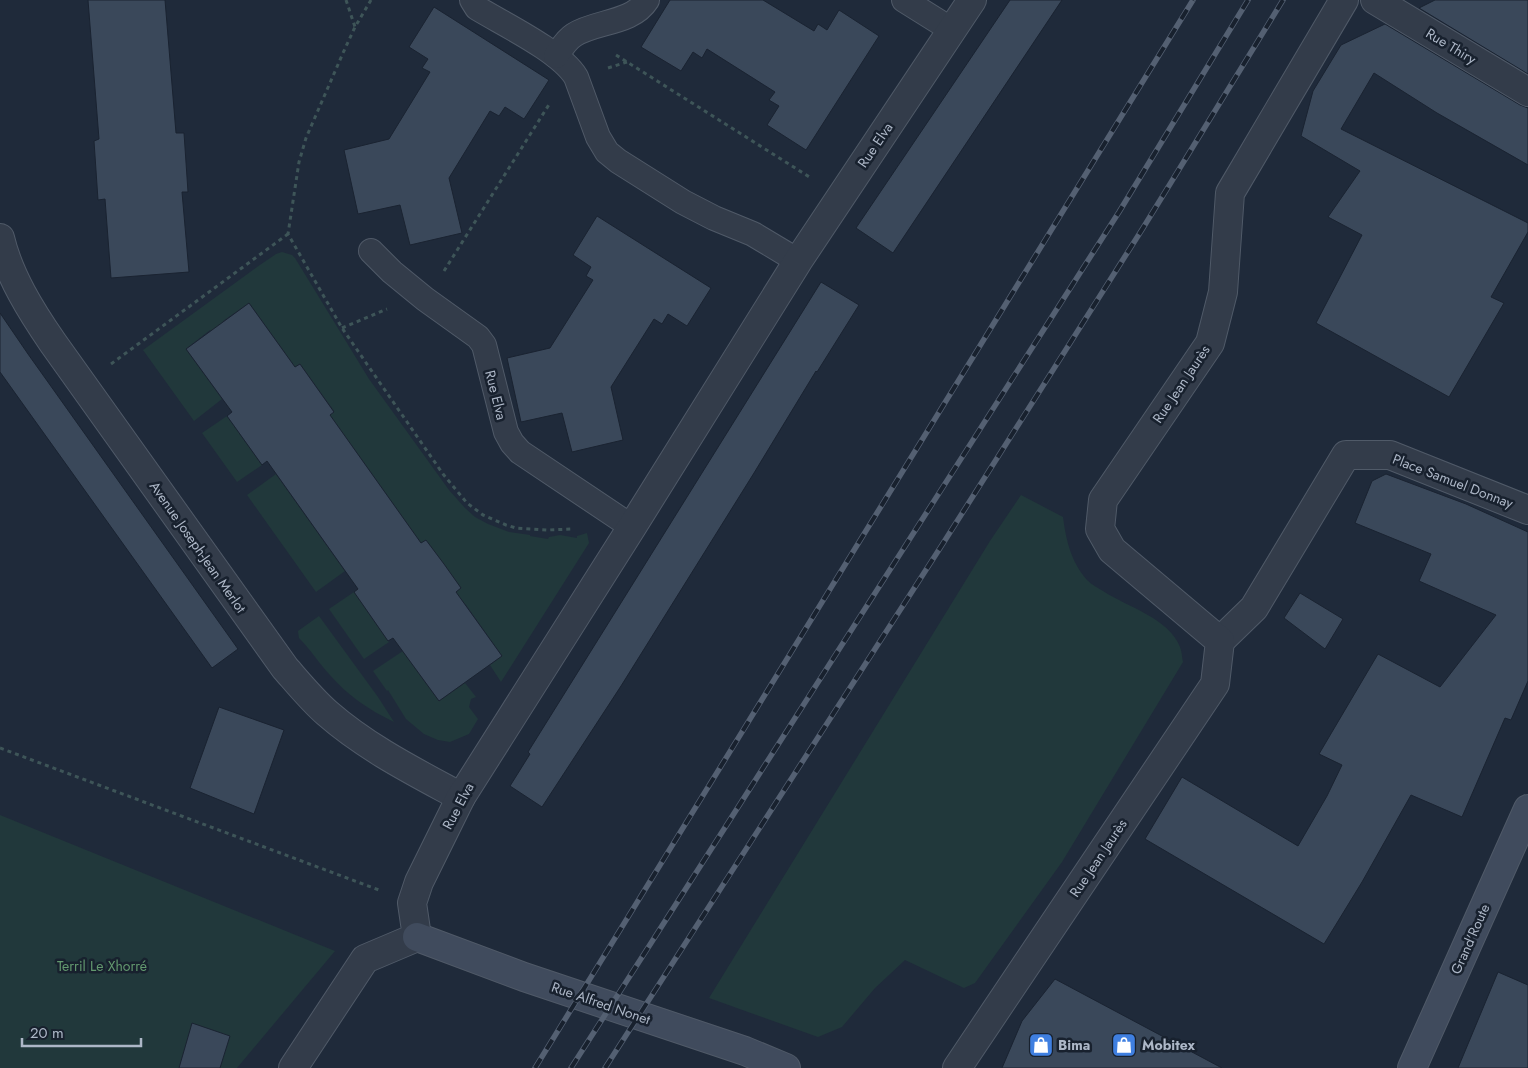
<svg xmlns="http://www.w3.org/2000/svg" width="1528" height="1068" viewBox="0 0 1528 1068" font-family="Jost,sans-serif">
  <rect width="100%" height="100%" fill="#1f2a3a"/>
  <g fill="#21383b">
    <polygon points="282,252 292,255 295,258 369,379 449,490 465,508 475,517 488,524 509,532 530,535 530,536 548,539 549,537 560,535 577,538 577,536 587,533 589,543 501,682 490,665 502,656 466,605 453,593 461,588 426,540 418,545 411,529 340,430 327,417 334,411 300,364 292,369 282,356 285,353 249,303 223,321 226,326 214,334 210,330 186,349 222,399 194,421 143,350 257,267 276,254"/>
    <polygon points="227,416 262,465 237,482 202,433"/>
    <polygon points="276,474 345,571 316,592 247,495"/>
    <path d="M1021,495L1063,517C1066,540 1071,562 1087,580C1092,585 1098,588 1103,591C1127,607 1169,618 1180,647C1182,652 1182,658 1183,662L1062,862L975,983L964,988L905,960L875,988L842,1027L818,1037L709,998L990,541Z"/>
    <polygon points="354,592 389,642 364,659 329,609"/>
    <path d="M319,616L378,697L394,722C369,710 347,695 329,674C319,663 310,649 299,638L298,631Z"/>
    <polygon points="403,651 439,701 465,683 476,697 471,699 469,707 478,719 469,734 450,742 438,740 424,734 406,719 388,690 387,691 373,671"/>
    <polygon points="0,815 335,951 237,1068 0,1068"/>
  </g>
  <g fill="#3a485a" stroke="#1a2331">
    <polygon points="88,0 165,0 176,133 184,133 188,192 182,192 189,272 111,278 105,199 98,200 94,141 99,139"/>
    <polygon points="670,0 763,0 814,31 818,24 827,30 839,10 879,36 806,150 767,125 779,106 769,100 775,92 707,49 702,58 693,52 681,71 641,47"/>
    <polygon points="1010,0 1062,0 893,253 856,228"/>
    <polygon points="1435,0 1528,0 1528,74 1419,8"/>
    <polygon points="434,7 549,80 524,119 505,107 499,116 490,111 449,178 462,233 410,245 400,205 358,214 344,150 389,139 430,72 422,68 428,59 409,47"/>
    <polygon points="1385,24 1520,105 1528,108 1528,165 1437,113 1374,73 1341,129 1528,223 1528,232 1491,297 1504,303 1449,397 1316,323 1362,235 1328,217 1360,171 1301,136 1313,91 1341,45"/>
    <polygon points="597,216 711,288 687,326 668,314 662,324 654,319 611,387 623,440 572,452 562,413 521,422 507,358 550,348 574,310 593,280 586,276 591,267 573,255"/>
    <polygon points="821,282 859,305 817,372 816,371 754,473 621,686 542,807 510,786 530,754 528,752"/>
    <polygon points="249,303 295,367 300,364 334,412 330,415 421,543 426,540 444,564 461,588 456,592 502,656 439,701 393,638 388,641 354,592 358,589 267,461 262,465 227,416 232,412 186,349"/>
    <polygon points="0,313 28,354 238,649 212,668 0,372"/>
    <polygon points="1386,474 1466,504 1528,532 1528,681 1511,720 1505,718 1462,817 1411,795 1362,882 1324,944 1145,839 1182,777 1298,846 1327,796 1342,765 1319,754 1378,654 1440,687 1496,615 1419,581 1431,554 1355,523 1372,481"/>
    <polygon points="1300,593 1343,619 1325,649 1284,618"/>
    <polygon points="219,707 284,730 254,814 190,788"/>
    <polygon points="1498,972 1528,985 1528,1068 1458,1068"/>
    <polygon points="1055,979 1222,1068 1002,1068 1022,1021"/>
    <polygon points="192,1023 230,1036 220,1068 179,1068"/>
  </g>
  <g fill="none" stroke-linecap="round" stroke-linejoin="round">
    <defs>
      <g id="lane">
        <path d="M472,0L477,8C505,25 560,51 576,77L598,137L607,152L618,161L683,202L714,218L753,234L798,261"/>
        <polyline points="904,0 952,30"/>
        <path d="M556,56C561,49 566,40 574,35C595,21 632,24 647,0"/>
        <polyline points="371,251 392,272 425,299 478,337 484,345 506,432 512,443 520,452 632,527"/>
      </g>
      <g id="street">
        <polyline points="1375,0 1528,92"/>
        <path d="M0,238C9,276 31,311 53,343L285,668C299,684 312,700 327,713C367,748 415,772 461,797"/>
        <polyline points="1220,641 1254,608 1346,455 1390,455 1528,510"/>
        <polyline points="293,1068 365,959 417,937 412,903 419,882 461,797 632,527 798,261 972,0"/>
        <polyline points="957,1068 1215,684 1220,641 1112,550 1100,529 1103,500 1210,343 1223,292 1230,193 1344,0"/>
      </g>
      <g id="secondary">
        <polyline points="417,937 524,977 745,1051 786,1068"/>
        <polyline points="1412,1068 1528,809"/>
      </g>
    </defs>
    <use href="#lane" stroke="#505a68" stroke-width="26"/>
    <use href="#street" stroke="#505a68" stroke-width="30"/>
    <use href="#secondary" stroke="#505a68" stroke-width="30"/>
    <g stroke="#3e5558" stroke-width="3" stroke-dasharray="4 4" stroke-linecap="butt">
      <polyline points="346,0 355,27"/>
      <polyline points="371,0 355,27 343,53 306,138 299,162 288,234 342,328 443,474 467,503 483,515 506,525 516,528 547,530 573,529"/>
      <polyline points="616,55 811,178"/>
      <polyline points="608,68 627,62"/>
      <polyline points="444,271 550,103"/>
      <polyline points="342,328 387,309"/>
      <polyline points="111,364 288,234"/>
      <polyline points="0,748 379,890"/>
    </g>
    <use href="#lane" stroke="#333c4a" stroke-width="24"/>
    <use href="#street" stroke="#333c4a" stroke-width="28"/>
    <use href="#secondary" stroke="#404b5d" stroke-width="28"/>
    <defs>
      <g id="rail">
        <polyline points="535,1068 1193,0"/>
        <polyline points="571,1068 1119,212 1248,0"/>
        <polyline points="605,1068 942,545 1143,228 1283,0"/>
      </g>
    </defs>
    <use href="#rail" stroke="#546072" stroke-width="5.5"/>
    <use href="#rail" stroke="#18212e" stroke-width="4" stroke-dasharray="11" stroke-linecap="butt"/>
  </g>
  <defs>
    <symbol id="shop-square" viewBox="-11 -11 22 22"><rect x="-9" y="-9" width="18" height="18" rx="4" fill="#3f7fe0" stroke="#18212e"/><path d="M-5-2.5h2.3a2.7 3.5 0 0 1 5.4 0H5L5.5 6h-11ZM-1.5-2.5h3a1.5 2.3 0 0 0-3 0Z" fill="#fff"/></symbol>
  </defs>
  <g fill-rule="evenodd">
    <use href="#shop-square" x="1027" y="1031" width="28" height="28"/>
    <use href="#shop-square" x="1110" y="1031" width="28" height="28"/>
  </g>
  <g text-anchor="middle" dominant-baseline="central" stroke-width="5" stroke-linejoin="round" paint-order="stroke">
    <g font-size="14" fill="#adb7c7" stroke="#18212e">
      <text transform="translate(1451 46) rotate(31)">Rue Thiry</text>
      <text transform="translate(875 145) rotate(-56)">Rue Elva</text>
      <text transform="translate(1181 384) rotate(-56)">Rue Jean Jaurès</text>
      <text transform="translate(496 395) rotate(76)">Rue Elva</text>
      <text transform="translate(1453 481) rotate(21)">Place Samuel Donnay</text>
      <text transform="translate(198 547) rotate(55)">Avenue Joseph-Jean Merlot</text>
      <text transform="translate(458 806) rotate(-62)">Rue Elva</text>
      <text transform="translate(1098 858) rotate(-56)">Rue Jean Jaurès</text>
      <text transform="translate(1470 939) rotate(-66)">Grand'Route</text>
      <text transform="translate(601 1003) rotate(19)">Rue Alfred Nonet</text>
    </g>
    <g font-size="14" fill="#63996f" stroke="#18212e">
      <text x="102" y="966">Terril Le Xhorré</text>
    </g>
    <g font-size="14" font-weight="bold" fill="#adb7c7" stroke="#18212e" text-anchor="start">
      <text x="1058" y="1045">Bima</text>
      <text x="1142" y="1045">Mobitex</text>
    </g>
  </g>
  <path d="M22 1038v8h119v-8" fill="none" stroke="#adb7c7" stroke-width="2.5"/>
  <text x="30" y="1038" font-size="15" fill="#adb7c7" stroke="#18212e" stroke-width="4" paint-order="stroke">20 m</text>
</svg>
